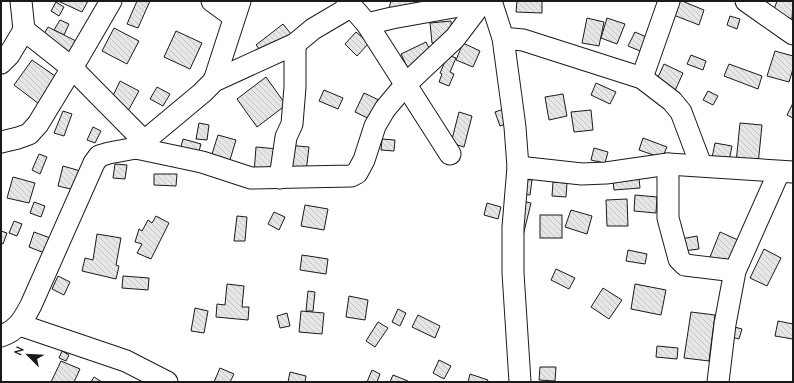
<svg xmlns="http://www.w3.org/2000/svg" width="794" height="383" viewBox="0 0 794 383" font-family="Mulish,sans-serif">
  <defs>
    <pattern id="building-back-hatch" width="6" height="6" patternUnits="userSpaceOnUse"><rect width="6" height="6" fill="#e6e6e6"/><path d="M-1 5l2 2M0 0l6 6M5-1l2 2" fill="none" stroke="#c5c5c5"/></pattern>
  </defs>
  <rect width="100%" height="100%" fill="#fff"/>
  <g fill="url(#building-back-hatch)" stroke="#1a1a1a">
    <polygon points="58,1 88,1 82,12"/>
    <polygon points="137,1 150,1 138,28 127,24"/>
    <polygon points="391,1 415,1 411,15 389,8"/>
    <polygon points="517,1 542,1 542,13 516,12"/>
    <polygon points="676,1 682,1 704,10 699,25 671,14"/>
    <polygon points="777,1 793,1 792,19 773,12"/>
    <polygon points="56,2 64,7 59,16 51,11"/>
    <polygon points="730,16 740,19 737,29 727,25"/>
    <polygon points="587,18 604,22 599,46 582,43"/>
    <polygon points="607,18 625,24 617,44 601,38"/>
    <polygon points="60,20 69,24 64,35 54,30"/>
    <polygon points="451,21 453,40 432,43 430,23"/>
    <polygon points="283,24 291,34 264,55 256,45"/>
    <polygon points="48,27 78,42 71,54 41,39"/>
    <polygon points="114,28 139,41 127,64 102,51"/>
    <polygon points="176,31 202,43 190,69 164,57"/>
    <polygon points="356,32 369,43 357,56 345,44"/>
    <polygon points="635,32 651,39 645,53 628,46"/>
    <polygon points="426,42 435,61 410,73 401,54"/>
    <polygon points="463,43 480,51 473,67 456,60"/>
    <polygon points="775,51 793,56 793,69 789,82 767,76"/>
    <polygon points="448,55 456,58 450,72 454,74 449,86 439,82 442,74 440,73"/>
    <polygon points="691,55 706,61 703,70 687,64"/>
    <polygon points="32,60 58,78 39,104 14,85"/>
    <polygon points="664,64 683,73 674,93 655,84"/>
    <polygon points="729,64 762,76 758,89 724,76"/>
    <polygon points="266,77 286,105 257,127 237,99"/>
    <polygon points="120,81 139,91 128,111 110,102"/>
    <polygon points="596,83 616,92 610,104 591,95"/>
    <polygon points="157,87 170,94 163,106 150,99"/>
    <polygon points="324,90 343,98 338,109 319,101"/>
    <polygon points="708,91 718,96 713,105 703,100"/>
    <polygon points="364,93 381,101 372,120 355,112"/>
    <polygon points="563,94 567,116 549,120 545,97"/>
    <polygon points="793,103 793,118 787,115"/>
    <polygon points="504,109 509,123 500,126 495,112"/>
    <polygon points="591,110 593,130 574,132 571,112"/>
    <polygon points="63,111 72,114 64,136 54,133"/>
    <polygon points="459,112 472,116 464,147 451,143"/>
    <polygon points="199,123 209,125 207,140 196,139"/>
    <polygon points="740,123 762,125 758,165 736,163"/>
    <polygon points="93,127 101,131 95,143 87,140"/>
    <polygon points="218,135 236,140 230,160 212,154"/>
    <polygon points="643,138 667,147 662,158 639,150"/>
    <polygon points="183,139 201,144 197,158 179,153"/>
    <polygon points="382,139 395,140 394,151 381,150"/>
    <polygon points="715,143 732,146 729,161 712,158"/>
    <polygon points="287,145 309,147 306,172 285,170"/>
    <polygon points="256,147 278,149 276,175 254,173"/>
    <polygon points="594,148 608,152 605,163 591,160"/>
    <polygon points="39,154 47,157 40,174 32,170"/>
    <polygon points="115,164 127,165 125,179 113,178"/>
    <polygon points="63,166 84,172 79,191 58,186"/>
    <polygon points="154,174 177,174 176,186 154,185"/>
    <polygon points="13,177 35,183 29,203 7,198"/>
    <polygon points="639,178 640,188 614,190 613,180"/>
    <polygon points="522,179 532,180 530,195 520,194"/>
    <polygon points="553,182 567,183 566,197 552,196"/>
    <polygon points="635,195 657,197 656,213 634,211"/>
    <polygon points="627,199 628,226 607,226 606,200"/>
    <polygon points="522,201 531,203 522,240"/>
    <polygon points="34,202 45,206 41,217 30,213"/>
    <polygon points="487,203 501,207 498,219 484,215"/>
    <polygon points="305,205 328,209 324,230 301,226"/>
    <polygon points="571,210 592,216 587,234 565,227"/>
    <polygon points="274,212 285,217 279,230 268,224"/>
    <rect x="540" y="215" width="22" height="23"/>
    <polygon points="156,216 169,223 151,259 137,253 142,244 135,242 139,229 142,231 148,220 152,223"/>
    <polygon points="237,216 247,217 245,241 234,241"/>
    <polygon points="14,221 22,224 17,236 9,233"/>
    <polygon points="1,231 7,233 3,244 1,243"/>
    <polygon points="34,232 53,239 47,254 29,247"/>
    <polygon points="720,232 738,240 726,270 708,262"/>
    <polygon points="97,234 121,238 116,265 119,266 116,279 82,271 85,258 93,260"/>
    <polygon points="697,236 699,249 683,251 681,239"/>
    <polygon points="764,249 781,258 767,286 750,278"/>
    <polygon points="628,250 647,254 645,264 626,261"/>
    <polygon points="302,255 328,259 326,274 300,270"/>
    <polygon points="556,269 575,278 569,289 551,280"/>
    <polygon points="58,276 70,282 64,295 52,289"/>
    <polygon points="123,276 149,278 148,290 122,288"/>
    <polygon points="227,284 244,286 242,307 249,307 248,320 216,317 217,304 225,305"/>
    <polygon points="635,284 666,290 661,315 631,309"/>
    <polygon points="603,288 622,300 609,319 591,307"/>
    <polygon points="308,291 315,292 313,311 306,311"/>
    <polygon points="349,296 368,300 365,320 346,317"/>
    <polygon points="195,308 208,311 204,333 191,331"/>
    <polygon points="398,309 406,313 400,326 392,322"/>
    <polygon points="301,311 324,313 322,334 299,332"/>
    <polygon points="691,312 715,315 709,361 684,358"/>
    <polygon points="287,313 290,326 280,328 277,316"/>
    <polygon points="418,315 440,326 435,338 412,327"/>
    <polygon points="778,321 793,324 793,339 775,336"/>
    <polygon points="378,322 388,328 375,347 366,341"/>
    <polygon points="731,326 742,329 739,339 728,336"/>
    <polygon points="657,346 678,348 677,359 656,357"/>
    <polygon points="62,351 69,355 66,361 59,358"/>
    <polygon points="439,360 451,366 444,379 433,373"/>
    <polygon points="61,361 80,369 74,382 51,382"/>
    <polygon points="540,367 556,367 555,381 539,380"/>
    <polygon points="220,368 234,374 230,382 214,382"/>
    <polygon points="372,370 380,374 377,382 367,382"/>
    <polygon points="290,372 306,376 305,382 288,382"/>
    <polygon points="470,374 488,380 487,382 468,382"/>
    <polygon points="393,375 408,381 407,382 390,382"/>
    <polygon points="94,377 102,382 91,382"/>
  </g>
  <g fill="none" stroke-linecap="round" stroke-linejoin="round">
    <defs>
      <g id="minor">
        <polyline points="212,1 234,17"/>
        <polyline points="347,1 367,24 450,154"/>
        <polyline points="491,1 503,38 515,127 518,167 513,227 513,273 520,382"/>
        <polyline points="746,1 793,34"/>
        <polyline points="367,24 392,18 482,2"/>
        <polyline points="24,30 72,68 144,141"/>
        <polyline points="503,38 523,40 642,78 672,101 681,112 701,165"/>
        <polyline points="1,63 9,55 24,30 21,1"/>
        <polyline points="642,78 669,1"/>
        <polyline points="214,81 240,1"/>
        <polyline points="1,142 18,138 29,134 38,124 72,68 111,1"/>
        <polyline points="136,148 202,162 251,178 351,176 357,173 364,160 375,126 385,109 406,84 455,38 483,1"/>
        <polyline points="668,164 668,218 679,259 685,265 735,271"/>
        <polyline points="518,167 582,174 606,173 668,164 793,172"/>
        <polyline points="280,178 286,137 292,124 295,87 295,44"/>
        <polyline points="20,325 126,361 167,382"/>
        <path d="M1,336C18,330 23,320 31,305L94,163L99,156L109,153L136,148L202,93L214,81L295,44L313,29L352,6"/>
        <polyline points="718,382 725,324 735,271 779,172"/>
      </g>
    </defs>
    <use href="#minor" stroke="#1a1a1a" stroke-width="23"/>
    <use href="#minor" stroke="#fff" stroke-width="21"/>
  </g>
  <rect width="794" height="383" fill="none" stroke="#1a1a1a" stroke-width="4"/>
  <g transform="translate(28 355) rotate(294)" stroke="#ffffff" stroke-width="3" paint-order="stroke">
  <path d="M0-3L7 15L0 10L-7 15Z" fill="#1a1a1a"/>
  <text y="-6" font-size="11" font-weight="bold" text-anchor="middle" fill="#1a1a1a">N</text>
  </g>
</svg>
